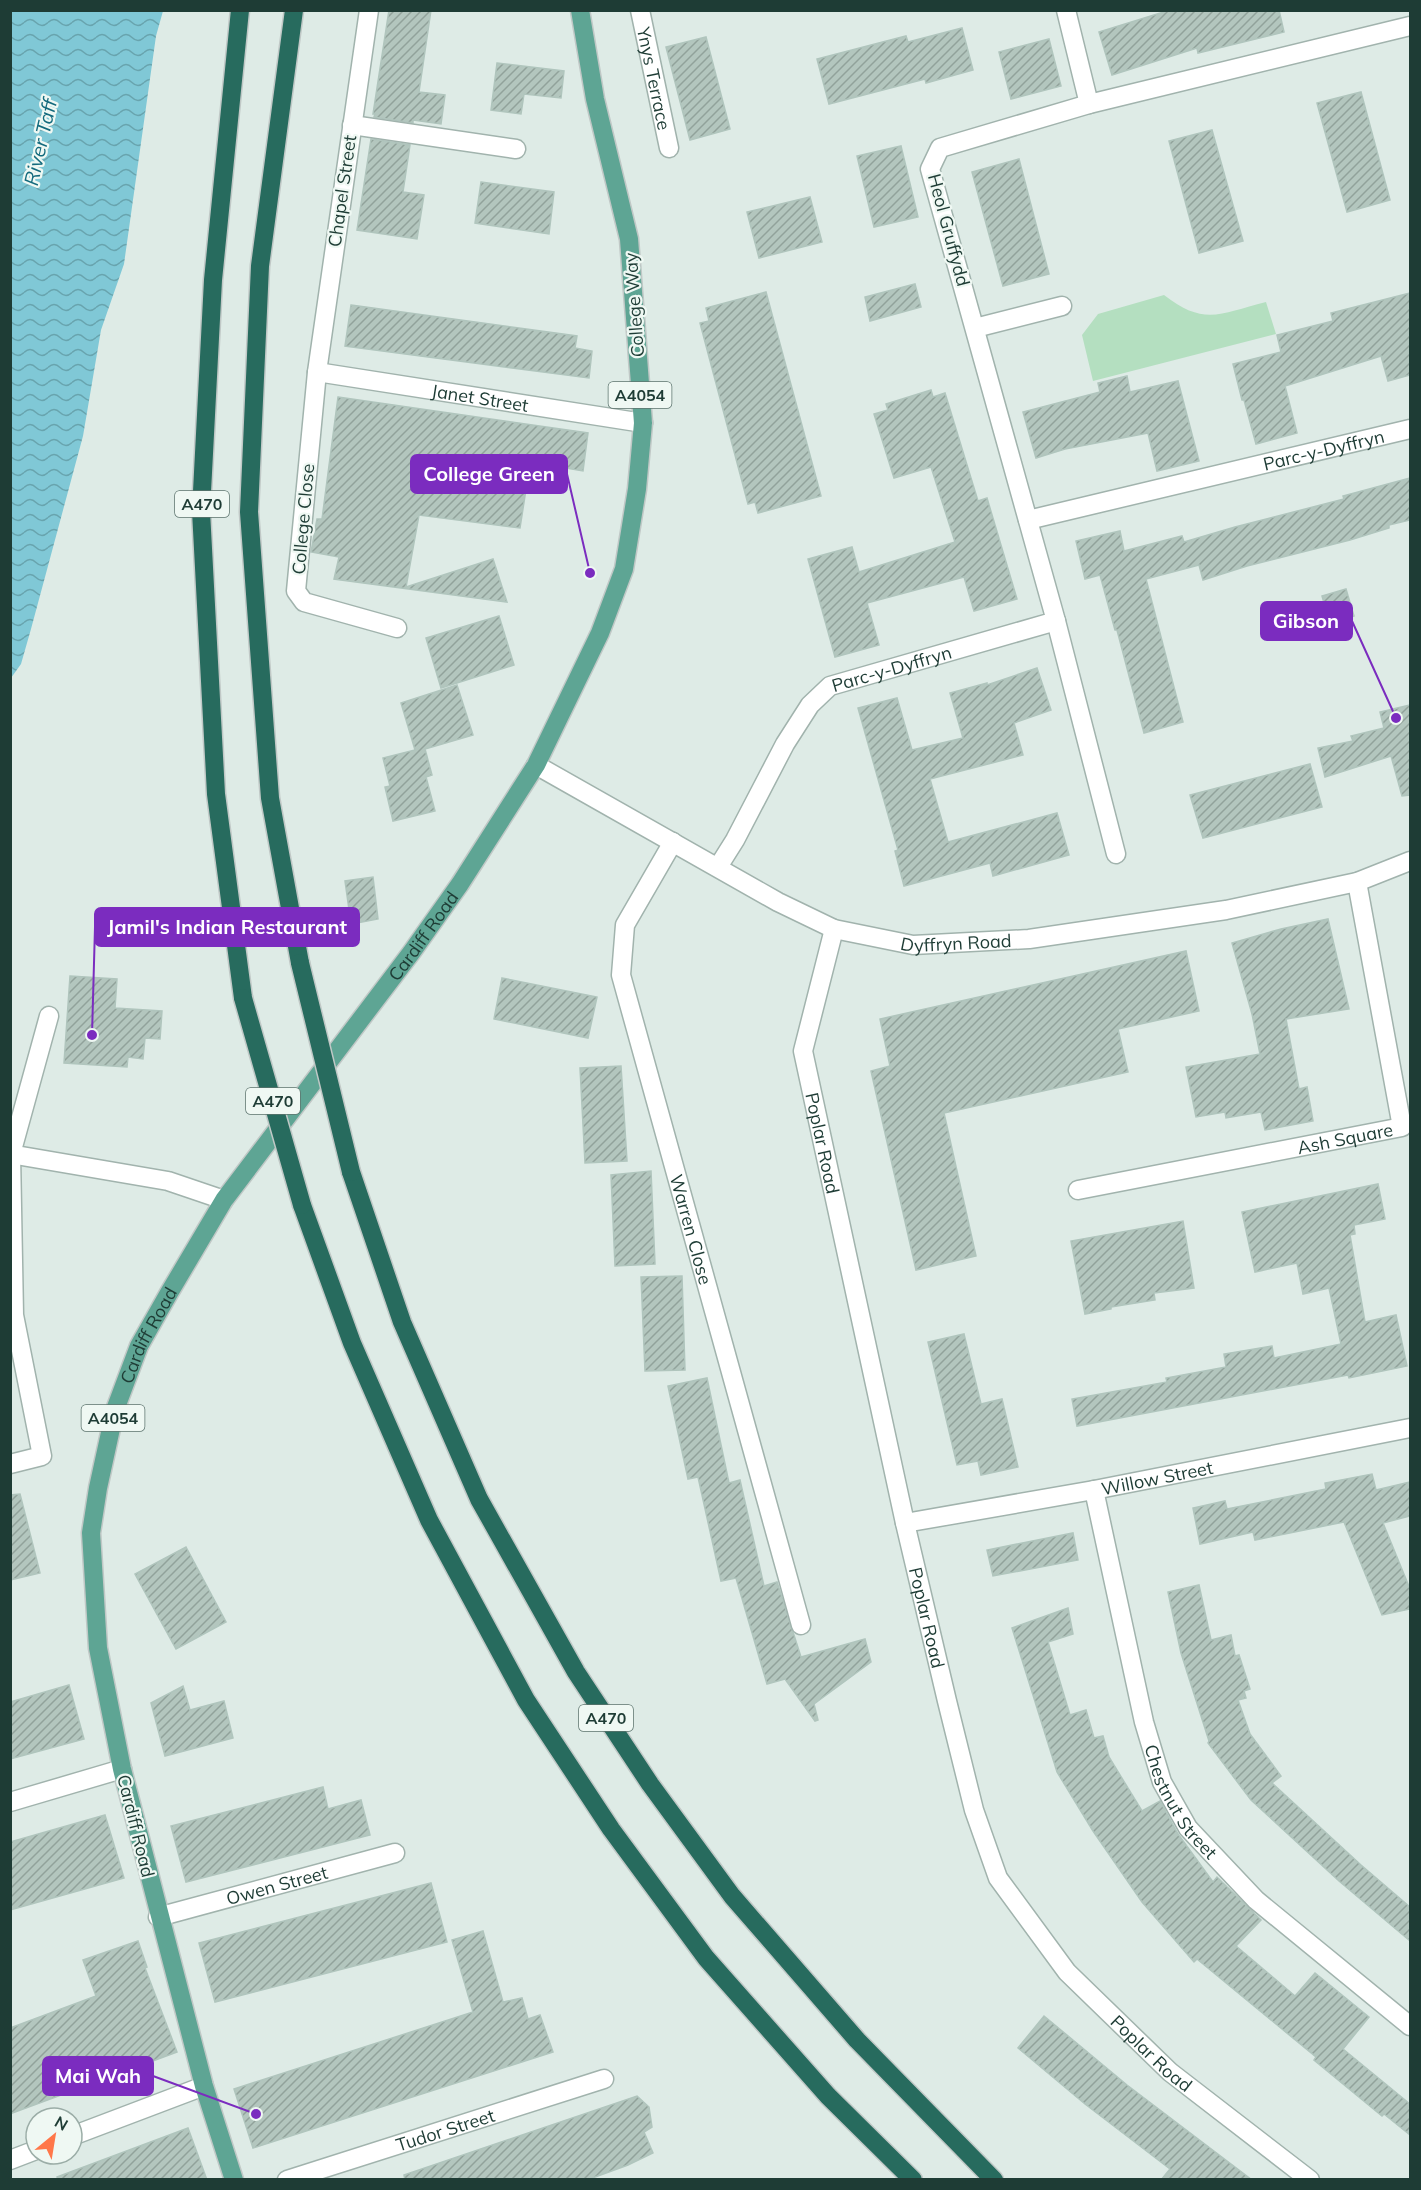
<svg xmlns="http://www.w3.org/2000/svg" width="1421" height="2190" viewBox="0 0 1421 2190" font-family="Mulish,sans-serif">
  <defs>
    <pattern id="water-waves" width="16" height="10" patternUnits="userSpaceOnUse" patternTransform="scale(1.5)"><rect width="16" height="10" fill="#80c8d6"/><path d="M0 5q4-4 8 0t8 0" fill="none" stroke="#68a4ae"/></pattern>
    <pattern id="building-hatch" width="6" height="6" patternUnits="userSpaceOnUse" patternTransform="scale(1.5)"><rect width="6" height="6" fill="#b3c6be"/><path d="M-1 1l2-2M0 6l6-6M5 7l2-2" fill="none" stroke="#91a29b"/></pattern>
  </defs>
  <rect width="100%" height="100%" fill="#deebe6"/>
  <path fill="#b4dfc0" d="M1164,295C1205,327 1221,313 1266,302L1276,334L1093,381L1082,335L1098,314Z"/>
  <polygon fill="url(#water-waves)" points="11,10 163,11 156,36 124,264 101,330 83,436 31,629 21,664 11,678"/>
  <g fill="url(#building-hatch)" stroke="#b0c5bd" stroke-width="1.5">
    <polygon points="389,10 431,10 419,92 445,95 441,124 413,120 413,123 374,117 375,114 373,114"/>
    <polygon points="1170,10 1279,10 1284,32 1198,53 1197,48 1112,75 1099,32"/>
    <polygon points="962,28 973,70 926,83 925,79 829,104 817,59 906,36 908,42"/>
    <polygon points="706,37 730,129 690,140 666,47"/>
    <polygon points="1049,39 1061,86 1011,99 999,52"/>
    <polygon points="497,63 564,71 561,98 524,94 521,114 491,110"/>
    <polygon points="1361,92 1390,200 1347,212 1317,103"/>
    <polygon points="1212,130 1243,241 1199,253 1169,141"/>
    <polygon points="371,139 410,145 403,192 424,195 417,239 357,230"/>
    <polygon points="901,146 918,217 874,227 857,156"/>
    <polygon points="1019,159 1049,274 1003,286 972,172"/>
    <polygon points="481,182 554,192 549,234 475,223"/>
    <polygon points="810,197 822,242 759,258 747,212"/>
    <polygon points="915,284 921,307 870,321 865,297"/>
    <polygon points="766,292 821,496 758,513 755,502 748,504 700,323 709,321 706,308"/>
    <polygon points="1410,293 1410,375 1388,381 1381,356 1285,386 1297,433 1256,444 1244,400 1242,400 1233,364 1281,352 1277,335 1333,321 1331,313"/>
    <polygon points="351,305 577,336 575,348 592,351 589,378 345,346"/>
    <polygon points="1127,376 1130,392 1178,381 1199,461 1157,471 1148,433 1065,449 1036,458 1023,412 1100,392 1098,383"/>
    <polygon points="931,390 933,397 945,393 978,501 987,498 1017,599 974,611 964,577 867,603 879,645 835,657 808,559 852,547 859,572 955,542 931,467 894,478 874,414 888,410 886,404"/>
    <polygon points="338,397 588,433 583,471 560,467 557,487 527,483 520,528 419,515 406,587 493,559 507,602 334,579 339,557 311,552 317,519 322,519"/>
    <polygon points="1410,478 1410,520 1389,525 1389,528 1350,540 1247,566 1203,580 1199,565 1146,579 1183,722 1144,733 1117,630 1115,630 1100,575 1085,579 1076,541 1120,531 1124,551 1182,536 1184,542 1235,527 1344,499 1343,496"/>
    <polygon points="1346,589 1354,616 1330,624 1322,596"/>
    <polygon points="499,616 514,665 441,688 426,638"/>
    <polygon points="1037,668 1051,710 1014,723 1023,755 930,779 948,842 1057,813 1069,855 993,876 990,863 904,886 895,851 898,850 858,708 897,698 912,750 963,738 950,693 987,683 987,685"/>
    <polygon points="457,685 473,735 425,749 432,775 426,777 435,811 393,821 385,787 390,786 383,758 415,750 401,703"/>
    <polygon points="1410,705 1410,795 1402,796 1391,756 1325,777 1318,748 1353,741 1351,736 1384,728 1380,712"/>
    <polygon points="1310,764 1322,807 1203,838 1190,795"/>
    <polygon points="373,877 378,919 351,924 345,881"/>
    <polygon points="1328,919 1349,1009 1286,1019 1299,1089 1307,1087 1313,1121 1265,1130 1261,1112 1226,1118 1225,1112 1196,1117 1186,1067 1260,1054 1252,1014 1232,943 1281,929"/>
    <polygon points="1186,951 1199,1011 1118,1029 1128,1072 944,1113 976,1256 916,1270 871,1071 890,1066 880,1019"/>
    <polygon points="70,976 117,979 115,1008 162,1011 160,1039 145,1038 143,1059 128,1057 127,1067 64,1063"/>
    <polygon points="502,978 597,997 588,1038 494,1019"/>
    <polygon points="621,1066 627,1161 585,1163 580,1068"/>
    <polygon points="651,1171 655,1264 615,1266 611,1175"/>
    <polygon points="1378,1184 1385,1219 1354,1225 1355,1234 1350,1235 1365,1322 1396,1315 1407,1366 1349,1378 1348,1375 1077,1426 1072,1399 1167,1382 1166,1378 1226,1367 1224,1354 1272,1346 1274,1358 1341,1344 1329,1288 1303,1294 1297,1263 1255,1272 1242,1212"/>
    <polygon points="1183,1221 1194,1288 1154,1293 1155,1300 1111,1307 1111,1309 1085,1314 1071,1241"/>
    <polygon points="682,1276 685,1370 645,1371 641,1277"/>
    <polygon points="964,1334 981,1404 1002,1399 1018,1467 981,1475 978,1461 957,1465 928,1342"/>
    <polygon points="707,1378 729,1483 740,1480 764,1586 777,1582 801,1657 865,1639 871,1662 814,1704 818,1720 815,1721 785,1679 767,1684 736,1578 721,1581 698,1477 688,1479 668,1386"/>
    <polygon points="1372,1474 1376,1490 1410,1482 1410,1516 1383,1523 1410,1589 1410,1609 1382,1615 1344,1522 1255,1540 1253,1532 1200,1544 1193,1508 1225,1501 1227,1509 1326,1489 1325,1483"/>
    <polygon points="20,1494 40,1573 10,1580 10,1495"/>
    <polygon points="1073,1533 1078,1560 993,1576 987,1550"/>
    <polygon points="186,1547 226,1622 176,1649 135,1574"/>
    <polygon points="1199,1585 1211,1640 1231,1635 1235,1656 1239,1655 1250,1689 1244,1691 1246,1698 1238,1700 1250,1734 1281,1776 1272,1783 1361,1865 1410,1907 1410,1941 1339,1881 1251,1800 1208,1743 1209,1741 1181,1653 1168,1592"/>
    <polygon points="1068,1608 1073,1634 1048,1642 1070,1715 1086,1710 1094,1738 1103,1736 1109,1757 1142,1811 1160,1801 1178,1834 1213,1882 1217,1877 1261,1920 1236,1946 1295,1996 1315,1973 1369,2017 1343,2049 1410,2104 1410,2135 1384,2114 1382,2116 1314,2060 1316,2057 1197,1959 1194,1962 1142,1902 1093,1831 1057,1772 1012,1628"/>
    <polygon points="69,1685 84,1739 10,1759 10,1702"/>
    <polygon points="183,1686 190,1710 224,1701 233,1738 165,1756 151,1703"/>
    <polygon points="323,1787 328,1809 361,1800 370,1835 186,1882 171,1826"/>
    <polygon points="105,1815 124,1878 10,1910 10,1842"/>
    <polygon points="431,1883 447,1942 215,2002 199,1943"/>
    <polygon points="483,1931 503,2002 522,1998 528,2019 540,2015 553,2052 253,2148 234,2089 473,2012 452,1940"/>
    <polygon points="138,1941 147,1967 145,1968 177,2052 10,2114 10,2028 96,1996 83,1960"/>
    <polygon points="1044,2016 1127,2085 1252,2180 1161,2180 1170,2169 1085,2104 1018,2048"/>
    <polygon points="637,2096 649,2107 652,2127 644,2132 653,2153 628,2165 587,2180 405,2180 404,2175"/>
    <polygon points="188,2128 207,2180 58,2180 57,2177"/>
  </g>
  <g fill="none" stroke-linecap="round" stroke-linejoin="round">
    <defs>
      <g id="street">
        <polyline points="369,10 317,372 296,591 304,602 397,628"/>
        <path id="s1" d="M640,10L669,148"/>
        <polyline points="1066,10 1089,104"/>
        <polyline points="352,125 516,149"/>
        <polyline points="975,328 1062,306"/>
        <path id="s2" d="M317,372L643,423"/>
        <path id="s3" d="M1028,520L1410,429"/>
        <polyline points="1056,621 1116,854"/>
        <path id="s4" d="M536,765L778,902L834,929L913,945L1029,939L1226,910L1357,882L1410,861"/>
        <path id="s5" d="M673,842L625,925L621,975L801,1625"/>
        <path id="s6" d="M718,867L735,840L785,744L810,705L830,686L1056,621L930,169L940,148L1089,104L1410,26"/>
        <path id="s7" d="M834,929L803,1051L905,1523L947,1701L974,1810L998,1878L1067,1972L1170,2072L1310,2180"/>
        <polyline points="10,1154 168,1181 224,1200"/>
        <path id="s8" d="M1078,1190L1402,1127L1357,882"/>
        <polyline points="10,1464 42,1456 14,1315 11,1154 49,1016"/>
        <path id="s9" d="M1094,1490L1144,1722L1162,1782L1188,1828L1256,1900L1410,2026"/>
        <path id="s10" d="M905,1523L1094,1490L1410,1428"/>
        <polyline points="10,1802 122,1769"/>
        <path id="s11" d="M158,1917L395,1853"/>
        <polyline points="72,2136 204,2086"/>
        <polyline points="10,2160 36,2150"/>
        <path id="s12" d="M287,2180L604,2079"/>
      </g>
      <g id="primary">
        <path id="s13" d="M234,2180L204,2086L122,1769L98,1648L91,1533L98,1488L115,1410L139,1346L169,1293L224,1200L411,953L460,884L536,765L600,633L624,569L637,489L643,423L629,239L595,99L580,10"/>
      </g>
      <g id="highway">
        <polyline points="240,10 213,280 201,511 216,794 243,998"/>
        <polyline points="294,10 260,266 249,512 270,798 300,963"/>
        <polyline points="351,1172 402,1322 479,1499 576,1672 650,1784 732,1896 857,2040 994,2180"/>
        <polyline points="302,1205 352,1343 429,1520 526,1700 611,1829 706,1958 828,2096 913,2180"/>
      </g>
    </defs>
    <use href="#street" stroke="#a1b3ad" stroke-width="21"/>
    <use href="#primary" stroke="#c0c8c6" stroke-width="21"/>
    <use href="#highway" stroke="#c0c8c6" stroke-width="21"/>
    <use href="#street" stroke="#fff" stroke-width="18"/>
    <use href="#primary" stroke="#5ea594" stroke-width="18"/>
    <use href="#highway" stroke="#276b5e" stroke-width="18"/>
    <defs>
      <g id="highway-bridge">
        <polyline points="300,963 351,1172"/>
        <polyline points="243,998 302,1205"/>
      </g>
    </defs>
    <use href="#highway-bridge" stroke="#c0c8c6" stroke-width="21" stroke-linecap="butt"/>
    <use href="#highway-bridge" stroke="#276b5e" stroke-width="18"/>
  </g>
  <g text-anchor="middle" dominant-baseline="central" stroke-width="4.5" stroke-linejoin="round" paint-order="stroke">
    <g fill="#eff8f3" stroke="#5d746e" stroke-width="1.5">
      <rect x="608.5" y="382" width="63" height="26" rx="4.5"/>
      <rect x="175" y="491" width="54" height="26" rx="4.5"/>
      <rect x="246" y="1088" width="54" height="26" rx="4.5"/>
      <rect x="81.5" y="1405" width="63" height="26" rx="4.5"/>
      <rect x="579" y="1705" width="54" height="26" rx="4.5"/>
    </g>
    <g font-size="16" font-weight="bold" fill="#1e3c35">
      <text x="640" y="395">A4054</text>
      <text x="202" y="504">A470</text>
      <text x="273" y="1101">A470</text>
      <text x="113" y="1418">A4054</text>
      <text x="606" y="1718">A470</text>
    </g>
    <g font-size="18" fill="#1e3c35" stroke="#eff8f3">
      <text stroke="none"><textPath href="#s1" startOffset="70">Ynys Terrace</textPath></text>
      <text transform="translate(342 191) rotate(-82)">Chapel Street</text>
      <text transform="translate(949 230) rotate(75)">Heol Gruffydd</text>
      <text transform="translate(634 305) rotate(-94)">College Way</text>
      <text stroke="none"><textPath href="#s2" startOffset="165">Janet Street</textPath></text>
      <text stroke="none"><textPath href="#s3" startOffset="304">Parc-y-Dyffryn</textPath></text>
      <text transform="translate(303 519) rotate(-85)">College Close</text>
      <text stroke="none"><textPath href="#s6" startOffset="278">Parc-y-Dyffryn</textPath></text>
      <text stroke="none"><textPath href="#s13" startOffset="1358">Cardiff Road</textPath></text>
      <text stroke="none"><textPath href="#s4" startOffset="464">Dyffryn Road</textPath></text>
      <text stroke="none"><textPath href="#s8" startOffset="272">Ash Square</textPath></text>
      <text stroke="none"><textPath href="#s7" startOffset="220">Poplar Road</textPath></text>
      <text stroke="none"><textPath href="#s5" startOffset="410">Warren Close</textPath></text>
      <text stroke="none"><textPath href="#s13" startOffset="872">Cardiff Road</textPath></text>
      <text stroke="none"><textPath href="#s10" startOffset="256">Willow Street</textPath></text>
      <text stroke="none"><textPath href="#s7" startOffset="706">Poplar Road</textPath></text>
      <text stroke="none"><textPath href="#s9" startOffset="326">Chestnut Street</textPath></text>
      <text transform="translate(136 1826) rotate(76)">Cardiff Road</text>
      <text stroke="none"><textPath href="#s11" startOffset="123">Owen Street</textPath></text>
      <text stroke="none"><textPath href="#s7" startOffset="1210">Poplar Road</textPath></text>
      <text stroke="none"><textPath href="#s12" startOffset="166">Tudor Street</textPath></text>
    </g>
    <g font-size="20" font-style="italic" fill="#136a7d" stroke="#eff8f3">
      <text transform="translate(40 142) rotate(-77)">River Taff</text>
    </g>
  </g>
  <path fill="none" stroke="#7b2cbf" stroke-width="2" d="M590 573L567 474M1396 718L1352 621M92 1035L95 927M256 2114L153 2076"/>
  <g fill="#7b2cbf" stroke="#eff8f3" stroke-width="2">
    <circle cx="590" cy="573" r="6"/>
    <circle cx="1396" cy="718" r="6"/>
    <circle cx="92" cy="1035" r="6"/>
    <circle cx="256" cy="2114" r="6"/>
  </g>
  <g fill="#7b2cbf" stroke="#7b2cbf" stroke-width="2">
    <rect x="411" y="455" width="156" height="38" rx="6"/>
    <rect x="1261" y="602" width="91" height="38" rx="6"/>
    <rect x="95" y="908" width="264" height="38" rx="6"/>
    <rect x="43" y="2057" width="110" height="38" rx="6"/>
  </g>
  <g font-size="20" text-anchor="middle" font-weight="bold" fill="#fff">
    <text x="489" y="481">College Green</text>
    <text x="1306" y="628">Gibson</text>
    <text x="227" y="934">Jamil's Indian Restaurant</text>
    <text x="98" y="2083">Mai Wah</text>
  </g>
  <rect width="1421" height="2190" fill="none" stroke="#1e3c35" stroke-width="24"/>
  <g transform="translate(54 2136) rotate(30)"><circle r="28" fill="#eff8f3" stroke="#9bada7" stroke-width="1.5"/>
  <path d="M0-4.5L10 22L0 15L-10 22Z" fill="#ff7749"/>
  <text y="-9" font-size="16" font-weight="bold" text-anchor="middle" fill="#1e3c35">N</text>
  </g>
</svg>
